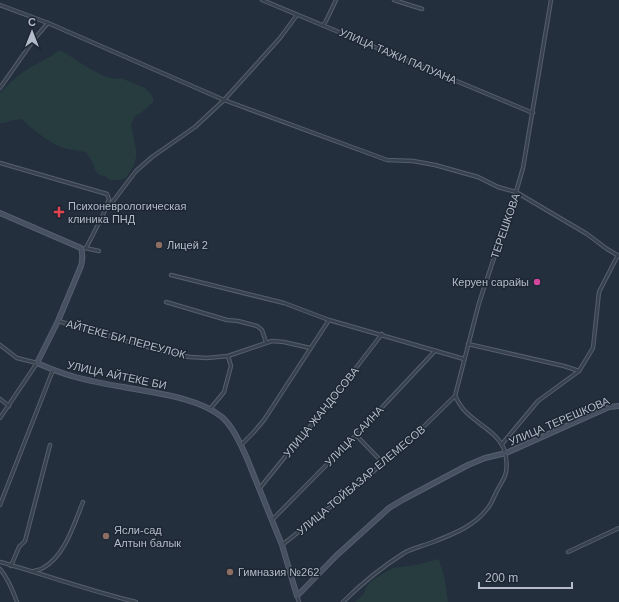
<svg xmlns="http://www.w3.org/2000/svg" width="619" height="602" viewBox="0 0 619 602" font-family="Arial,sans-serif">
  <rect width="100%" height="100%" fill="#242f3e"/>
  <g fill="#263c3f">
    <path d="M59,50L67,54L90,69L104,76L114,79L121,78L145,88L151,94L153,98V102L142,112L135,116L131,125L136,150V157L134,165L126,178L120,180H110L105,176L99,175L95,170L93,163L86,152C82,151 77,151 73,150C52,147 37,132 21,119C14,119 7,123 0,123V93C8,85 16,76 26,70C37,63 49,59 59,50Z"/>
    <polygon points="439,559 440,564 444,575 448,602 355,602 364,594 366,588 369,583 374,579 393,568 416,565"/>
  </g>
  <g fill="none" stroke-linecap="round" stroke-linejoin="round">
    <defs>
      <g id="street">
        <polyline points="262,0 533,113"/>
        <polyline points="394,0 422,9"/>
        <polyline points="0,5 48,23 224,100 387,160 413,161 435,165 478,177 498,187 516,192 587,234 607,249 619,256"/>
        <polyline points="323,25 326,21 336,0"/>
        <polyline points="0,88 35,38 48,23"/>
        <polyline points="0,163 107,194 109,199 103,215 86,248"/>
        <polyline points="105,210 114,200 136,171 152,157 195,127 224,100 280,38 297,15"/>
        <polyline points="85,248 99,251"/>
        <polyline points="171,275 284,303 329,320 464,359"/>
        <polyline points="166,302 227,320 238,321 257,326 262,330 266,342"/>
        <polyline points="58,321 140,345 173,354 190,357 207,358 228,356 272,341 284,342 310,348"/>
        <polyline points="468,344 564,366 579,371"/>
        <polyline points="0,345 17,358 37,363 0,418"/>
        <polyline points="0,399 9,406"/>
        <polyline points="210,409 224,392 231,366 228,356"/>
        <polyline points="356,435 383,463"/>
        <polyline points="502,444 538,401 579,371 593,348 599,292 618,255"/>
        <polyline points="241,445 253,433 264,420 329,320"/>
        <polyline points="259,489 297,442 319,416 382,334"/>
        <polyline points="0,505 53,370"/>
        <polyline points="272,520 356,435 435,351"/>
        <polyline points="282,545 349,492 410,440 455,396"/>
        <polyline points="568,552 619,528"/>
        <path d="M0,562C46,575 90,591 136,602"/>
        <polyline points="11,566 19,547 25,541 50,445"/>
        <path d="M0,569C8,578 13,591 17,602"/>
        <path d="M34,571C37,570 40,570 43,568C65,556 74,524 83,502"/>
        <polyline points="297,596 299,602"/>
        <path d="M343,602C361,584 382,567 404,553C413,548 423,546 433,542C454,534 477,525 490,505C493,500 495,494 498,489C500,485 502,482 504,478C508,470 507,457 504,449C497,432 477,424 465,411C461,407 458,401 455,396L479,303L516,192L523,168L551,0"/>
      </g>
      <path id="secondary" d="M0,213L81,248C83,255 83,259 81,266L58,321L37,363C49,368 60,373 72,376C88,381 106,384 123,387C154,393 197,397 222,417C233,427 240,443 246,456L282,545L297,596L336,556L389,508L404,499L468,465L485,458L506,453L609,407L619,406"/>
    </defs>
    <use href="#street" stroke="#565f6c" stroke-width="4.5"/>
    <use href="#secondary" stroke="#565f6c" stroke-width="6"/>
    <use href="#street" stroke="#38414e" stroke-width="2.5"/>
    <use href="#secondary" stroke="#465061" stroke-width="4"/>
  </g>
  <path fill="#e0444e" stroke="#1d2633" stroke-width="1.5" d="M57 206h4v4h4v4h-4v4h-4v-4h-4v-4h4z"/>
  <g fill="#8d6e63" stroke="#1d2633" stroke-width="1.5">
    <circle cx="159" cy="245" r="4"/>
    <circle cx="106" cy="536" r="4"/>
    <circle cx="230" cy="572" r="4"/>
  </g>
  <circle fill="#d1479c" stroke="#1d2633" stroke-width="1.5" cx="537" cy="282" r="4"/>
  <g text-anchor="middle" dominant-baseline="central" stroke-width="3" stroke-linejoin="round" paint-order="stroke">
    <g font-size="11" fill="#b4bcc9" stroke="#1d2633">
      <text transform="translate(398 56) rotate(23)">УЛИЦА ТАЖИ ПАЛУАНА</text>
      <text transform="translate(505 226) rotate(-71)">ТЕРЕШКОВА</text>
      <text transform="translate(126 339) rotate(15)">АЙТЕКЕ БИ ПЕРЕУЛОК</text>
      <text transform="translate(117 375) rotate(12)">УЛИЦА АЙТЕКЕ БИ</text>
      <text transform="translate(321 412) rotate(-51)">УЛИЦА ЖАНДОСОВА</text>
      <text transform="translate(559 421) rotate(-23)">УЛИЦА ТЕРЕШКОВА</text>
      <text transform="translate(354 436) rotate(-46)">УЛИЦА САИНА</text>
      <text transform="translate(361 480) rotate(-40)">УЛИЦА ТОЙБАЗАР ЕЛЕМЕСОВ</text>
    </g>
    <g font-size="11" fill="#b4bcc9" stroke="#1d2633" text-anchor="start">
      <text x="68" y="206">Психоневрологическая<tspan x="68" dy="13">клиника ПНД</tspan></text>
      <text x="167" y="245">Лицей 2</text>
      <text x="529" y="282" text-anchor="end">Керуен сарайы</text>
      <text x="114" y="530">Ясли-сад<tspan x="114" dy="13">Алтын балык</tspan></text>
      <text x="238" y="572">Гимназия №262</text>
    </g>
  </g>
  <g transform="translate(32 32)" stroke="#1d2633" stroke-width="3" paint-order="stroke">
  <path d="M0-3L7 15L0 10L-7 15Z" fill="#b4bcc9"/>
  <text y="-6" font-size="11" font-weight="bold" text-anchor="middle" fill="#b4bcc9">С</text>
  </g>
  <path d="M479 582v6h93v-6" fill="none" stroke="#b4bcc9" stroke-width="2"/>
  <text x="485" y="582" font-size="12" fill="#b4bcc9" stroke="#1d2633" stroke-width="3" paint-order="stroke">200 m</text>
</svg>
